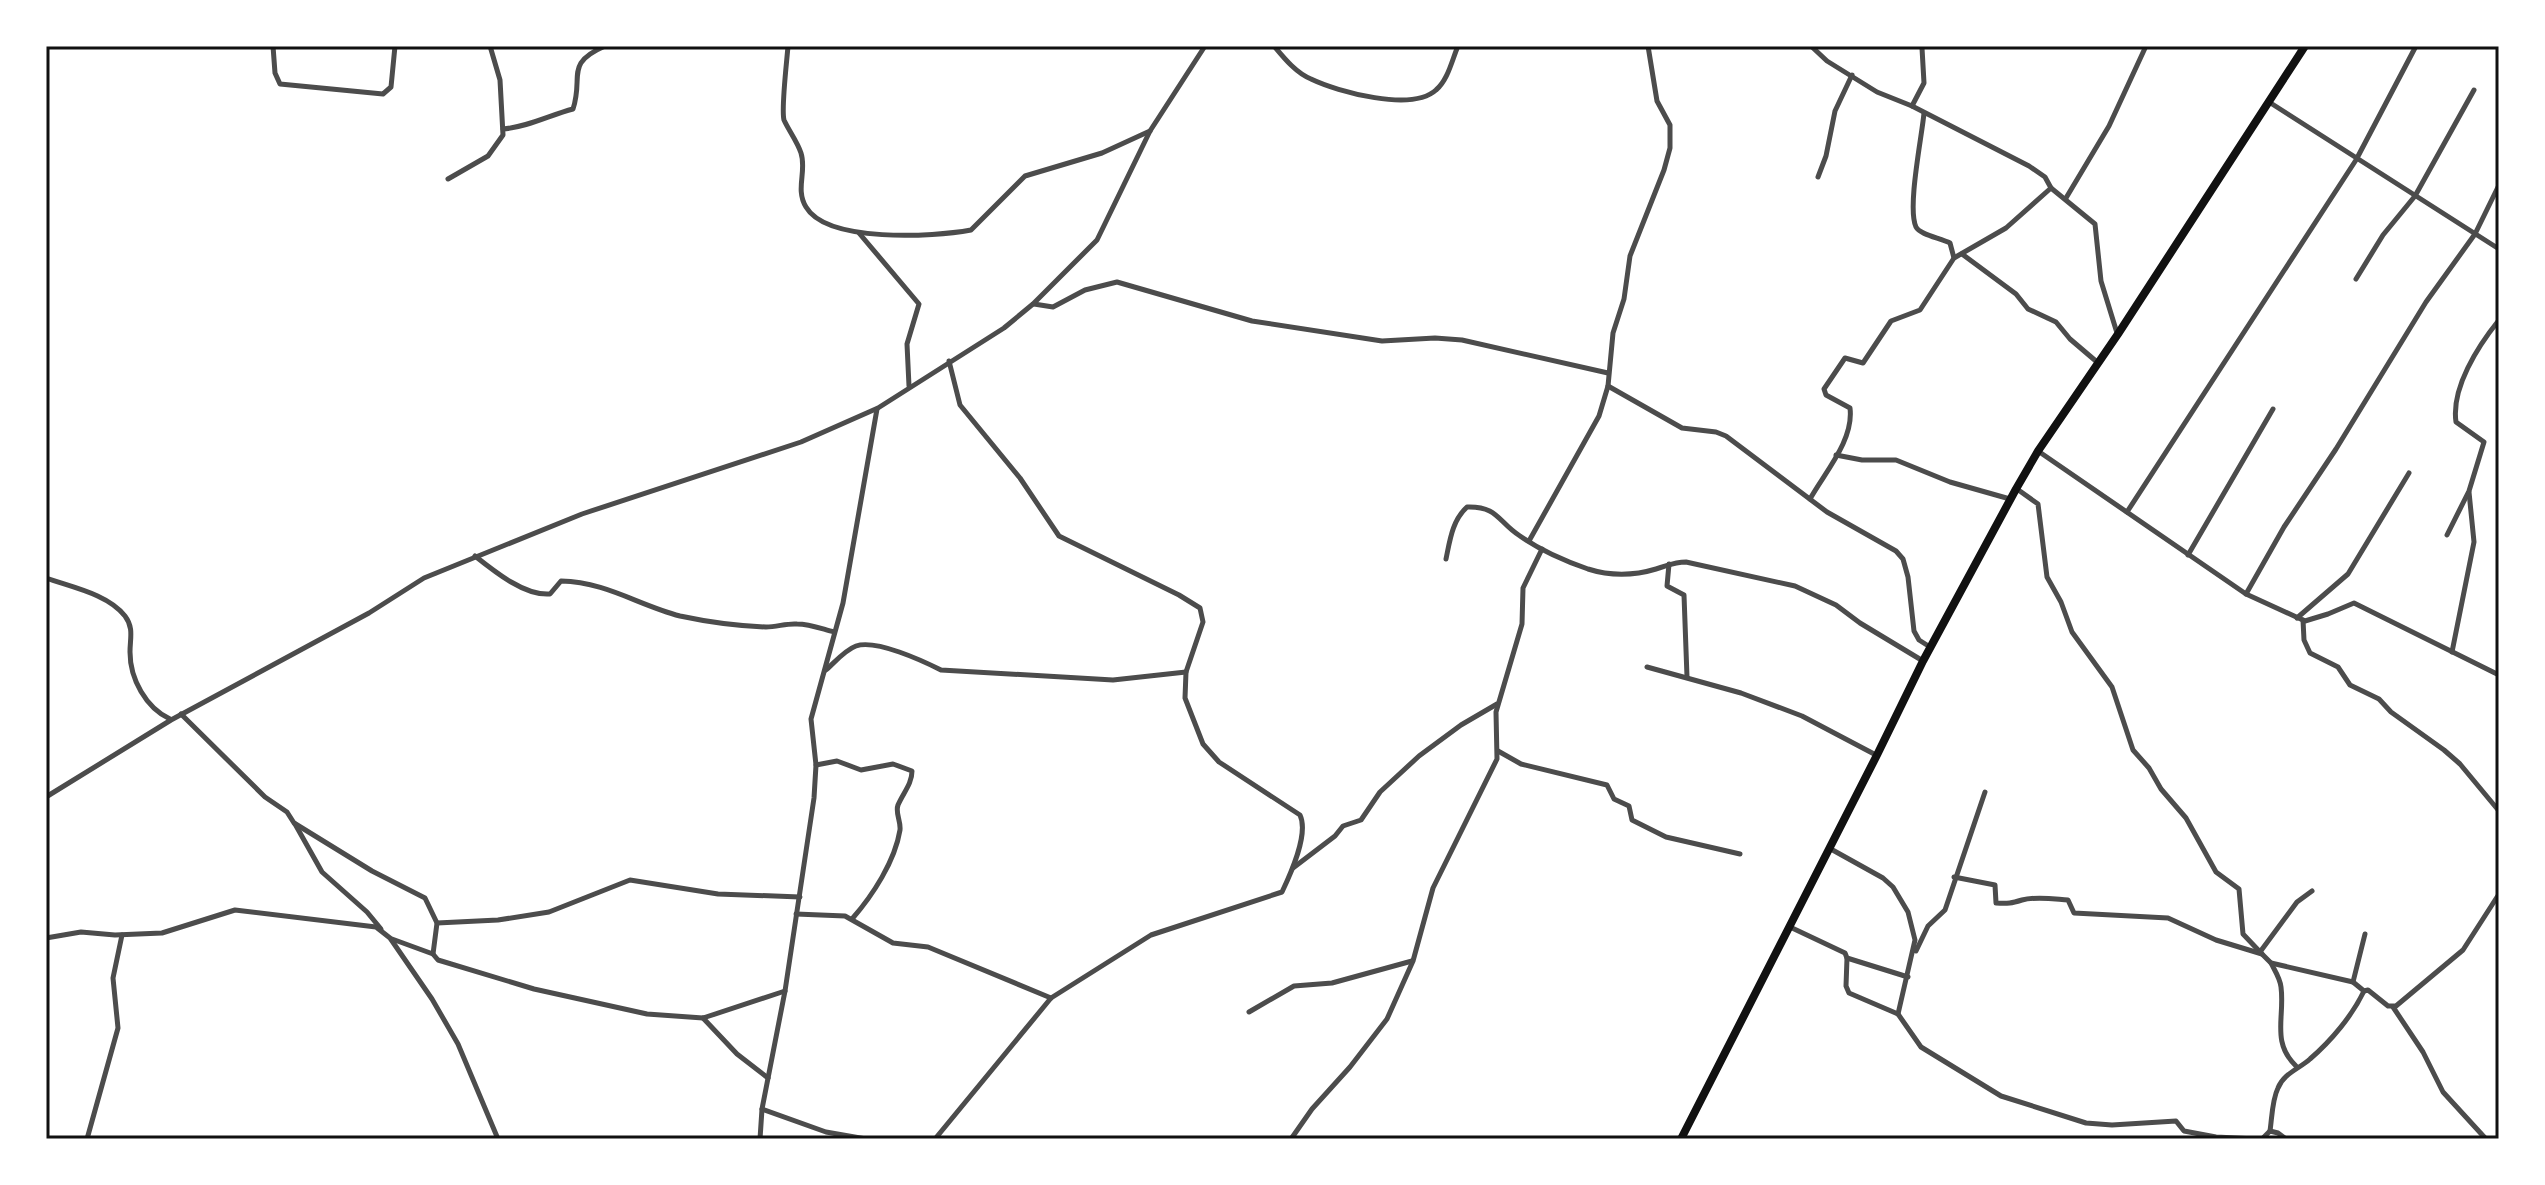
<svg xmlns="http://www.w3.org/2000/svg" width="2545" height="1185" viewBox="0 0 2545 1185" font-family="Rubik,sans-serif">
  <rect width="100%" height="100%" fill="#fff"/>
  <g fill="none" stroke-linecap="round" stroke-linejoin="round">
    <g stroke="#4c4c4c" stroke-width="5">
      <polyline points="273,46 275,73 280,84 383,94 391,87 395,46"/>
      <path d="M788,46C787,60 781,109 784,120C789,131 797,141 801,153C807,171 795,189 806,207C827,243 933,237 971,230L1025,176L1102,153L1150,131"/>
      <path d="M1274,46C1284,58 1296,73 1311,79C1338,92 1412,112 1436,90C1448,80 1452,60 1458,46"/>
      <polyline points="1811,46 1827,61 1877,92 1912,106 2029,166 2045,177 2051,188 2095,224 2101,281 2117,333"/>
      <polyline points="2269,102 2499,249"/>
      <polyline points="1912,106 1924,83 1922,48"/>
      <path d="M1924,113C1922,136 1907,208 1916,227C1920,235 1941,238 1950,243L1954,258"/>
      <path d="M503,129C528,127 550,115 573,109C584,76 564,64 605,46"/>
      <polyline points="1818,177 1826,156 1835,111 1852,75"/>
      <polyline points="448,179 488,156 503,135 500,80 490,46"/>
      <polyline points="2066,198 2109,126 2146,46"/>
      <polyline points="859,233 919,304 907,344 909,386"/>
      <polyline points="1962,254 2016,294 2028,309 2056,322 2070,339 2097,362"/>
      <polyline points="2356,279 2383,235 2415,196 2474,90"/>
      <polyline points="1034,304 1053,307 1085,290 1117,282 1252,321 1382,341 1435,338 1462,340 1608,373"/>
      <polyline points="1608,386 1682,428 1716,432 1726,436 1827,512 1896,551 1903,559 1908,577 1914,631 1919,640 1930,647"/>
      <polyline points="2038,451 2246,594 2305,621 2328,614 2354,603 2499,675"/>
      <polyline points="1836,455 1862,460 1896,460 1950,482 2010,499"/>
      <polyline points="2017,489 2038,504 2047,577 2061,602 2072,632 2112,687 2133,750 2149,768 2161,789 2186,818 2216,872 2239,889 2243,934 2262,954"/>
      <path d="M1810,499C1825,472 1854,440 1850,408L1826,395L1824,389L1845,358L1863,363L1891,321L1920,310L1954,258L2006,228L2051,188"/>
      <polyline points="2127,512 2356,160 2416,46"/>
      <path d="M2447,535L2469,491L2484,442L2456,422C2451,388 2478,346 2499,320"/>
      <polyline points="1529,541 1599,416 1608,386 1613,333 1624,299 1630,256 1664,170 1670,148 1670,125 1657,101 1648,46"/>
      <polyline points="2188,555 2273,409"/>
      <path d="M475,556C495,572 525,596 550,594L561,581C606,582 638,605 680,616C708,622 738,626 766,627C777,627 787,623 797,624C810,624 822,629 834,632"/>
      <path d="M1446,559C1450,540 1452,521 1467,507C1498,506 1498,522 1520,536C1540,550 1565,561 1588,569C1610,576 1633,576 1656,569C1667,566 1674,562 1686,562L1795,586L1836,605L1860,623L1923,661"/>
      <polyline points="1669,564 1667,586 1684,595 1687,677"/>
      <path d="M46,578C71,587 108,594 125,616C134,628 130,638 130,652C130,679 146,708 170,719"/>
      <polyline points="2246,594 2284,527 2336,449 2426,302 2475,234 2499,185"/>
      <polyline points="2297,618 2348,574 2409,473"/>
      <polyline points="2303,620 2304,640 2310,653 2338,667 2350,685 2379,699 2391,712 2444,750 2460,764 2499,811"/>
      <polyline points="2452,652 2474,542 2469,492"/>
      <polyline points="1647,667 1741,693 1802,716 1876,755"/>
      <path d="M826,670C835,662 845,650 856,646C876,639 923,661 941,670L1113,680L1186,672"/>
      <polyline points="181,714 265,797 287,812 294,823 372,871 425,898 437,923 433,954 438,960 534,989 647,1014 703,1018 785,991"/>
      <polyline points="1498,751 1521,764 1607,785 1614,799 1629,806 1632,820 1666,837 1740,854"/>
      <path d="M816,765L837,761L861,770L893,764L912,771C912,784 903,793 898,805C895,813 901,821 900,830C895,861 873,895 852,919"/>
      <polyline points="46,797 171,720 369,613 424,578 582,514 801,442 878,408 1004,328 1033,304 1097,240 1150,131 1205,46"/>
      <polyline points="295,824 322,872 367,912 381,929"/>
      <polyline points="1829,848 1883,878 1893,887 1908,912 1915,940 1898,1014"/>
      <polyline points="1293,868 1335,836 1343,826 1361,820 1380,792 1419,756 1461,725 1497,704"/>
      <path d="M1954,877L1995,885L1996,903C2008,904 2012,903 2022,900C2036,896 2054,899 2068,900L2074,913L2168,918L2216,940L2262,954L2271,963L2353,982L2365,934"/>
      <polyline points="796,914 845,916 893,943 928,947 1051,998"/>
      <polyline points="437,923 498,920 549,912 630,880 718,894 800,897"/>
      <polyline points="1790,927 1845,953 1847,958 1908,977"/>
      <polyline points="46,938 81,932 115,935 162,933 235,910 376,927 390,938 432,999 458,1044 498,1139"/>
      <polyline points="392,939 433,954"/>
      <polyline points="1916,951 1928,926 1945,910 1985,792"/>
      <polyline points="2260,952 2297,902 2312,891"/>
      <polyline points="1847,958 1846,986 1849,993 1898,1014 1921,1047 2001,1096 2086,1123 2112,1125 2176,1121 2184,1131 2216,1137 2256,1139"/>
      <path d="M2271,963C2275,971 2280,978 2281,987C2285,1017 2271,1042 2296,1066"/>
      <polyline points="2353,982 2364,991 2368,990 2388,1006 2396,1006 2463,950 2499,894"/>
      <polyline points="2393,1007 2423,1052 2443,1092 2486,1139"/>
      <polyline points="1249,1012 1294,986 1332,983 1412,961"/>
      <polyline points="703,1018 737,1054 768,1078"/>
      <polyline points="762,1109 826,1132 866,1139"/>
      <path d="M2270,1131C2272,1118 2272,1100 2278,1088C2284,1073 2299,1069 2310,1059C2331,1041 2352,1016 2364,991"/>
      <polyline points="87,1139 118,1028 113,978 122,935"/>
      <polyline points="760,1139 762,1109 785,991 814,798 816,765 811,719 843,603 877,409"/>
      <path d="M935,1139L1051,998L1151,935L1282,892C1291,873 1309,834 1300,815L1219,762L1203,744L1185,698L1186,672L1203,622L1200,608L1179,595L1059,536L1020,478L960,405L949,361"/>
      <polyline points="1291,1139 1312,1109 1350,1067 1387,1019 1413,961 1433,888 1497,759 1496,712 1522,624 1523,588 1542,549"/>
      <polyline points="1843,1139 1851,1139"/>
      <polyline points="2262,1139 2270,1131 2278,1133 2286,1139"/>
    </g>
    <polyline stroke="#111" stroke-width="8" points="1681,1139 1877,755 1923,661 2016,489 2038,451 2118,334 2305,46"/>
  </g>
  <rect width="2545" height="1185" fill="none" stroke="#ffffff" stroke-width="96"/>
  <rect x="48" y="48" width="2449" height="1089" fill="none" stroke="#111" stroke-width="3"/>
</svg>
